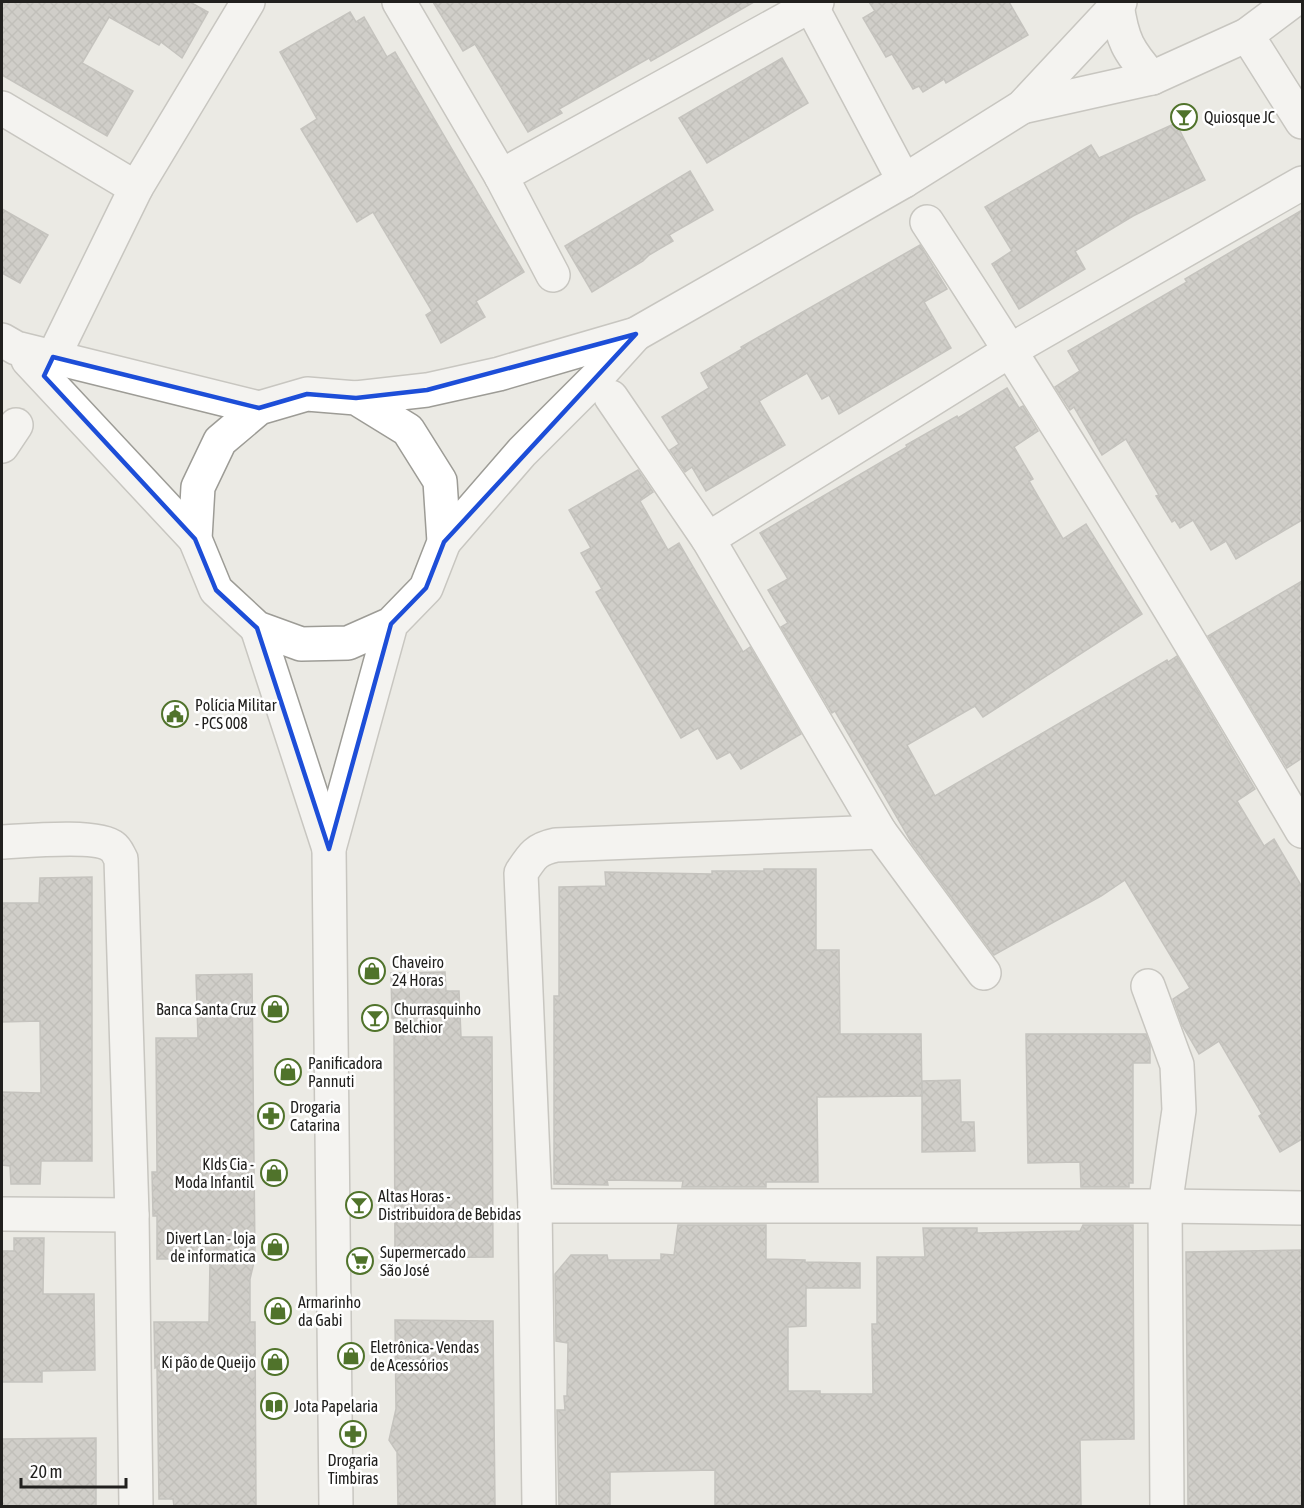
<svg xmlns="http://www.w3.org/2000/svg" width="1304" height="1508" viewBox="0 0 1304 1508" font-family="'Asap Condensed',sans-serif">
  <defs>
    <pattern id="building-cross-hatch" width="8" height="8" patternUnits="userSpaceOnUse" patternTransform="scale(1.5)"><rect width="8" height="8" fill="#afaea8"/><path d="M0 0l8 8M0 8l8-8" fill="none" stroke="#8e8d88"/></pattern>
  </defs>
  <rect width="100%" height="100%" fill="#ebeae4"/>
  <g fill="url(#building-cross-hatch)" stroke="#979691" stroke-width="1.5">
    <polygon points="2,2 190,2 208,12 182,58 161,42 159,45 109,17 82,63 133,91 107,136 2,75"/>
    <polygon points="433,2 754,2 651,61 649,58 559,109 562,113 528,132 475,44 463,51"/>
    <polygon points="869,2 1009,2 1028,35 946,83 944,79 923,92 919,86 913,89 892,54 886,57 863,18 875,11"/>
    <polygon points="350,12 356,22 364,17 387,57 395,52 524,272 476,301 485,317 441,343 426,315 432,311 373,212 357,222 301,129 317,119 280,52"/>
    <polygon points="782,58 808,103 707,163 679,118"/>
    <polygon points="1176,123 1205,180 1133,216 1075,251 1085,269 1019,309 992,264 1012,251 985,207 1091,145 1099,158"/>
    <polygon points="690,171 713,210 669,235 673,241 649,255 643,261 592,292 565,246"/>
    <polygon points="2,209 48,235 20,283 2,273"/>
    <polygon points="1302,210 1302,520 1236,559 1226,541 1211,550 1193,520 1180,528 1175,520 1172,522 1156,496 1159,495 1126,439 1102,455 1074,407 1070,410 1055,387 1080,371 1068,351 1187,282 1185,279"/>
    <polygon points="920,245 947,289 924,302 951,348 839,414 829,395 822,399 807,373 759,401 785,445 706,491 692,467 685,472 670,450 679,444 662,417 709,388 701,373 742,349 741,347"/>
    <polygon points="1007,388 1019,408 1023,406 1038,431 1014,447 1033,479 1029,481 1063,539 1086,524 1142,614 983,717 975,706 907,745 935,796 1167,660 1168,662 1177,656 1255,789 1237,801 1264,846 1274,839 1302,887 1302,1139 1280,1152 1259,1116 1262,1114 1219,1041 1199,1054 1182,1025 1173,999 1190,988 1125,880 1101,896 994,955 913,845 835,711 832,713 781,627 788,623 768,590 788,579 760,533 907,447 906,445 957,416 958,418"/>
    <polygon points="638,470 653,492 640,501 668,550 679,543 743,652 750,647 801,734 741,769 730,752 717,759 698,728 681,738 596,592 602,589 581,553 591,548 569,510"/>
    <polygon points="1302,581 1302,758 1287,768 1208,636"/>
    <polygon points="764,869 816,869 816,950 839,950 840,1034 921,1034 922,1096 817,1097 818,1182 766,1182 766,1187 682,1187 683,1181 607,1180 608,1185 554,1184 554,996 559,996 559,887 606,886 605,872 712,874 712,871 764,871"/>
    <polygon points="92,877 92,1161 41,1161 40,1184 11,1184 10,1166 2,1165 2,1092 41,1093 40,1021 2,1022 2,903 39,903 40,878"/>
    <polygon points="445,972 446,991 459,991 461,1037 492,1037 493,1257 395,1258 394,1018 392,1018 391,973"/>
    <polygon points="252,974 255,1258 250,1279 250,1322 255,1322 256,1506 174,1506 173,1499 159,1499 157,1367 155,1368 154,1322 209,1322 210,1259 157,1259 157,1216 153,1216 152,1172 157,1172 156,1038 198,1038 196,975"/>
    <polygon points="1026,1034 1146,1034 1150,1045 1150,1063 1133,1063 1133,1183 1129,1183 1129,1187 1081,1187 1080,1162 1028,1163"/>
    <polygon points="960,1080 961,1122 974,1122 975,1151 922,1152 922,1081"/>
    <polygon points="678,1225 766,1225 766,1259 805,1260 805,1262 860,1263 860,1288 806,1288 806,1326 788,1327 788,1391 820,1391 820,1394 873,1394 872,1324 877,1324 877,1257 925,1257 923,1228 977,1228 977,1233 1080,1231 1083,1225 1133,1225 1134,1439 1080,1440 1081,1506 715,1506 715,1470 610,1472 610,1506 559,1506 557,1410 565,1410 564,1396 567,1396 568,1343 556,1341 555,1274 571,1255 607,1255 608,1260 661,1260 661,1254 674,1255"/>
    <polygon points="14,1238 44,1238 43,1294 94,1294 95,1370 42,1371 42,1382 2,1382 2,1251 14,1251"/>
    <polygon points="1302,1250 1302,1506 1188,1506 1186,1252"/>
    <polygon points="395,1320 493,1321 495,1506 398,1506 397,1452 389,1440 396,1409"/>
    <polygon points="96,1438 96,1506 2,1506 2,1439"/>
  </g>
  <g fill="none" stroke-linecap="round" stroke-linejoin="round">
    <defs>
      <g id="street">
        <polyline points="399,2 501,176 553,275"/>
        <polyline points="809,2 904,181"/>
        <polyline points="1247,35 1302,122"/>
        <polyline points="2,108 136,188 44,376"/>
        <polyline points="501,176 817,2"/>
        <polyline points="136,188 248,2"/>
        <path d="M927,222C1058,422 1182,626 1302,831"/>
        <polyline points="2,340 16,348 259,408"/>
        <polyline points="28,360 195,539"/>
        <polyline points="611,397 708,539 880,832 984,973"/>
        <polyline points="2,446 16,425"/>
        <polyline points="708,539 1011,350 1302,183"/>
        <path d="M2,842C24,841 98,834 113,847C117,850 119,856 121,859L132,1215L136,1506"/>
        <polyline points="1148,986 1177,1065 1179,1110 1165,1206 1167,1506"/>
        <path d="M535,1206L521,873C532,856 536,849 556,845L880,832"/>
        <polyline points="2,1214 132,1215"/>
        <polyline points="539,1506 535,1206 1165,1206 1302,1208"/>
      </g>
      <g id="secondary">
        <path d="M1117,4C1122,40 1128,51 1152,78"/>
        <polyline points="1022,107 1152,78 1247,35 1291,2"/>
        <polyline points="356,398 427,390 499,374 636,334 904,181 1022,107 1120,2"/>
        <polyline points="444,542 522,452 597,377 636,334"/>
        <polyline points="257,628 329,849"/>
        <polyline points="336,1506 329,849 391,624 426,588 444,542 440,481 408,430 356,398 307,394 259,408 220,441 198,487 195,539 216,590 257,628 301,644 348,643 391,624"/>
      </g>
    </defs>
    <use href="#street" stroke="#9d9c96" stroke-width="36"/>
    <use href="#secondary" stroke="#9d9c96" stroke-width="36"/>
    <use href="#street" stroke="#fff" stroke-width="33"/>
    <use href="#secondary" stroke="#fff" stroke-width="33"/>
  </g>
  <path d="M0 0H1304V1508H0ZM636,334L444,542L426,588L391,624L329,849L257,628L216,590L195,539L44,376L53,357L259,408L307,394L356,398L427,390Z" fill="#ebeae4" fill-opacity=".55" fill-rule="evenodd"/>
  <path fill="none" stroke="#1d4ed8" stroke-width="4.5" stroke-linejoin="round" d="M636,334L444,542L426,588L391,624L329,849L257,628L216,590L195,539L44,376L53,357L259,408L307,394L356,398L427,390Z"/>
  <defs>
    <symbol id="bar-ring" viewBox="-11 -11 22 22"><circle r="9.5" fill="#fff" stroke="#50732b" stroke-width="1.5"/><path d="M-6-5H6L.8 .8V4.5H3.5V6h-7V4.5H-.8V.8Z" fill="#50732b"/></symbol>
    <symbol id="civic-ring" viewBox="-11 -11 22 22"><circle r="9.5" fill="#fff" stroke="#50732b" stroke-width="1.5"/><path d="M-.6-6.5H3V-4.5H.6V-3L4-1V1h2V6H-6V1h2V-1L-.6-3ZM-1.2 2.5V6h2.4V2.5Z" fill="#50732b"/></symbol>
    <symbol id="shop-ring" viewBox="-11 -11 22 22"><circle r="9.5" fill="#fff" stroke="#50732b" stroke-width="1.5"/><path d="M-5-2.5h2.3a2.7 3.5 0 0 1 5.4 0H5L5.5 6h-11ZM-1.5-2.5h3a1.5 2.3 0 0 0-3 0Z" fill="#50732b"/></symbol>
    <symbol id="pharmacy-ring" viewBox="-11 -11 22 22"><circle r="9.5" fill="#fff" stroke="#50732b" stroke-width="1.5"/><path d="M-2-6h4v4h4v4h-4v4h-4v-4h-4v-4h4Z" fill="#50732b"/></symbol>
    <symbol id="supermarket-ring" viewBox="-11 -11 22 22"><circle r="9.5" fill="#fff" stroke="#50732b" stroke-width="1.5"/><path d="M-6-5.5h2.5l.6 2H6L4.5 2H-2.5L-4.4-4H-6ZM-1.5 3.2a1.3 1.3 0 1 0 .1 0ZM3 3.2a1.3 1.3 0 1 0 .1 0Z" fill="#50732b"/></symbol>
    <symbol id="library-ring" viewBox="-11 -11 22 22"><circle r="9.5" fill="#fff" stroke="#50732b" stroke-width="1.5"/><path d="M-6-4Q-3-5.5-.7-3.5V5Q-3 3-6 4ZM6-4Q3-5.5 .7-3.5V5Q3 3 6 4Z" fill="#50732b"/></symbol>
  </defs>
  <g fill-rule="evenodd">
    <use href="#bar-ring" x="1169" y="102" width="30" height="30"/>
    <use href="#civic-ring" x="160" y="699" width="30" height="30"/>
    <use href="#shop-ring" x="357" y="956" width="30" height="30"/>
    <use href="#shop-ring" x="260" y="994" width="30" height="30"/>
    <use href="#bar-ring" x="360" y="1003" width="30" height="30"/>
    <use href="#shop-ring" x="273" y="1057" width="30" height="30"/>
    <use href="#pharmacy-ring" x="256" y="1101" width="30" height="30"/>
    <use href="#shop-ring" x="259" y="1158" width="30" height="30"/>
    <use href="#bar-ring" x="344" y="1190" width="30" height="30"/>
    <use href="#shop-ring" x="260" y="1232" width="30" height="30"/>
    <use href="#supermarket-ring" x="345" y="1246" width="30" height="30"/>
    <use href="#shop-ring" x="263" y="1296" width="30" height="30"/>
    <use href="#shop-ring" x="336" y="1341" width="30" height="30"/>
    <use href="#shop-ring" x="260" y="1347" width="30" height="30"/>
    <use href="#library-ring" x="259" y="1391" width="30" height="30"/>
    <use href="#pharmacy-ring" x="338" y="1419" width="30" height="30"/>
  </g>
  <g text-anchor="middle" dominant-baseline="central" stroke-width="5" stroke-linejoin="round" paint-order="stroke">
    <g font-size="16" fill="#21201e" stroke="#fff" text-anchor="start">
      <text x="1204" y="117">Quiosque JC</text>
      <text x="195" y="705">Polícia Militar<tspan x="195" dy="18">- PCS 008</tspan></text>
      <text x="392" y="962">Chaveiro<tspan x="392" dy="18">24 Horas</tspan></text>
      <text x="256" y="1009" text-anchor="end">Banca Santa Cruz</text>
      <text x="394" y="1009">Churrasquinho<tspan x="394" dy="18">Belchior</tspan></text>
      <text x="308" y="1063">Panificadora<tspan x="308" dy="18">Pannuti</tspan></text>
      <text x="290" y="1107">Drogaria<tspan x="290" dy="18">Catarina</tspan></text>
      <text x="254" y="1164" text-anchor="end">KIds Cia -<tspan x="254" dy="18">Moda Infantil</tspan></text>
      <text x="378" y="1196">Altas Horas -<tspan x="378" dy="18">Distribuidora de Bebidas</tspan></text>
      <text x="256" y="1238" text-anchor="end">Divert Lan - loja<tspan x="256" dy="18">de informatica</tspan></text>
      <text x="380" y="1252">Supermercado<tspan x="380" dy="18">São José</tspan></text>
      <text x="298" y="1302">Armarinho<tspan x="298" dy="18">da Gabi</tspan></text>
      <text x="370" y="1347">Eletrônica- Vendas<tspan x="370" dy="18">de Acessórios</tspan></text>
      <text x="256" y="1362" text-anchor="end">Ki pão de Queijo</text>
      <text x="294" y="1406">Jota Papelaria</text>
      <text x="353" y="1460" text-anchor="middle">Drogaria<tspan x="353" dy="18">Timbiras</tspan></text>
    </g>
  </g>
  <rect width="1304" height="1508" fill="none" stroke="#21201e" stroke-width="6"/>
  <path d="M21 1478v9h105v-9" fill="none" stroke="#21201e" stroke-width="3"/>
  <text x="30" y="1478" font-size="18" fill="#21201e" stroke="#ffffff" stroke-width="4.5" paint-order="stroke">20 m</text>
</svg>
